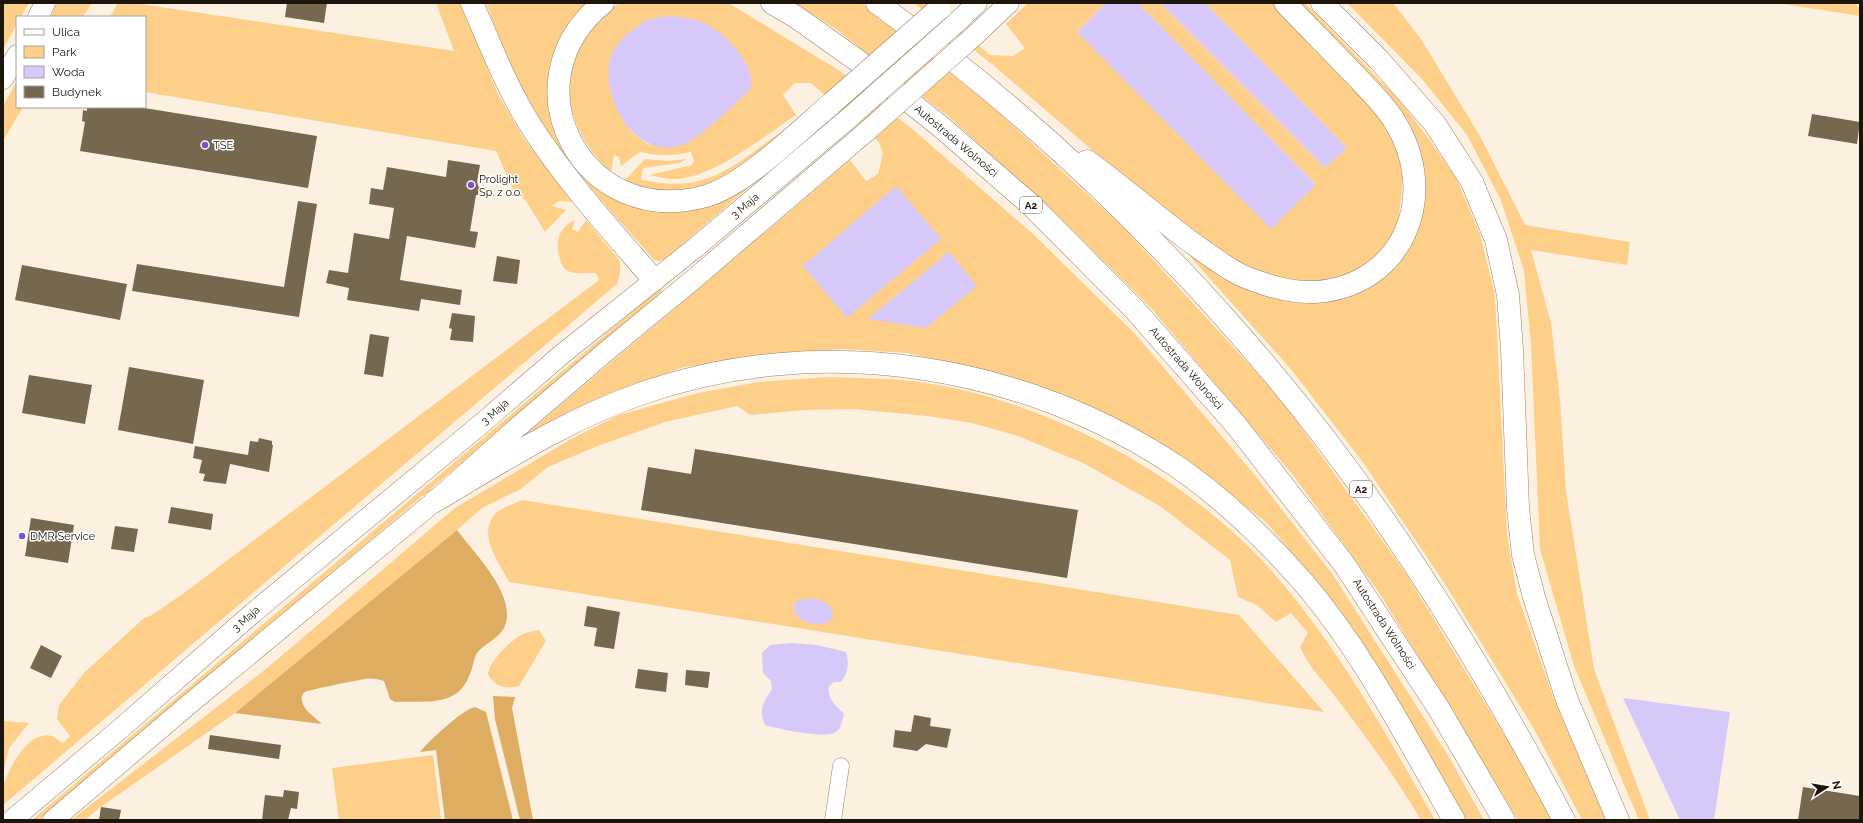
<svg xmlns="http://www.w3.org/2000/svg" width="1863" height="823" viewBox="0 0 1863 823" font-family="Raleway,sans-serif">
  <rect width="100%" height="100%" fill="#fcf1e1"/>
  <g fill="#fdcf88" fill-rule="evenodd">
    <polygon points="3,3 29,3 21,17 17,17 17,24 3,49"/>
    <polygon points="56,3 92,3 83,17 51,17"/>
    <polygon points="118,3 134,3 454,51 436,3 460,3 498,94 523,137 572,202 559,201 552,206 566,210 545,232 526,201 513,189 496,151 145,92 145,17 110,17"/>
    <path d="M486,3H588L576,16L563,38L551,102L630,203L756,181L665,259L659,261L654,260C620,221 583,182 553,139C524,97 503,51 486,3Z"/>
    <path d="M620,3L730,4L840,71L917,133L1033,234L1136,335L1258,479L1333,575L1449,757L1484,820H1465L1414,729L1336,606L1266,522L1166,446L1068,396L1005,375L907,353L843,349L796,352L684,367L615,392L519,440L850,160L866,181L878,174L883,154L879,142L811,83H795L783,95L796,115C764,136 715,177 676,179C668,180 657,176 649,175L692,165L694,161L691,152C674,156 657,156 640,152L621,166L619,157L614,155L611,172C566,132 553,73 595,26C601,18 610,8 620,3ZM674,16L702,22L649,145L634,134L620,116L649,19Z"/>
    <polygon points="795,3 861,3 881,17 984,99 1124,228 1280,398 1405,572 1532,780 1552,820 1518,820 1380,594 1293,475 1150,307 1054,212 949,117 837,30"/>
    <polygon points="914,3 930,3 990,55 1013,56 1025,48 1006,24 1028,3 1106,3 1077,32 1316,185 1138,3 1160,3 1325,168 1347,148 1205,3 1273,3 1373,108 1397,148 1403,179 1398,225 1389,240 1375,257 1362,269 1328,281 1297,284 1270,279 1225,258 1149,199 993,65"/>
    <polygon points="1296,3 1305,3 1399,100 1429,139 1457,180 1480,234 1495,295 1507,534 1517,594 1554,699 1606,820 1582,820 1533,727 1445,584 1362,461 1290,368 1178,243 1303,302 1413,240 1424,204 1425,174 1416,144"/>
    <polygon points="1347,3 1393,3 1421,39 1480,136 1525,225 1630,242 1627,265 1531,250 1551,323 1560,400 1566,491 1594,669 1650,820 1639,820 1574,666 1540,549 1531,344 1524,271 1501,200 1467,135 1422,79"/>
    <polygon points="1778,3 1855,3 1860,9 1860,16"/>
    <polygon points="17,81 17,107 23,107 3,141 3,106"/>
    <path d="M793,126L739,170L698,189L659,192L624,181L645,159L668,161L687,159L680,163L643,168L641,180C690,189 712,182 752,153C765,143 778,133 793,126Z"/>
    <path d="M575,220L572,229L578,232L586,220L620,261V274L617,284L3,805C3,800 1,791 3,786C9,769 28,729 52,736C55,737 59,741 63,743L70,736L57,719L59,705L84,673L144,618L152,615L184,593L599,280L596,273C588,272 580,275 571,272C565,271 561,265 560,259C555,242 558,228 575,220Z"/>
    <polygon points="659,289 662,289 662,293 40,820 32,820"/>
    <path d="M829,377C853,378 877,378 901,380C1034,392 1190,475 1276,576C1340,650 1387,735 1435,820H1421C1396,778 1367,738 1337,699C1325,682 1308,667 1300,647L1308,633L1291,613L1276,622L1257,605L1238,597L1230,560L1160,506L1083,463L1018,436L972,423L927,416L854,409L804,410L750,415L737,406L665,422L595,447L548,467L521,489L482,508L457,530L235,713L98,809L85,820H71L266,669L455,508L573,438L619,415L698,393L759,382Z"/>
    <path d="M522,500L1239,615L1324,712L509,582C499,562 477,535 495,514C501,508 514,504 522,500Z"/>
    <path d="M539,630L546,641L519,686C506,689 494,687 488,674C489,661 512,639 523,634C528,632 534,631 539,630Z"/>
    <polygon points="3,721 29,723 9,748 3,773"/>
    <polygon points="433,755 441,820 339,820 332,768"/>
  </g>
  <g fill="#dead62">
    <path d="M457,530C474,553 519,597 504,628C499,638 484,644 477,653C473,660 473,669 469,676C456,709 423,700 395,702L390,699L384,681C378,679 372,678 365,679C358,680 308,690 305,692C302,694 301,698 302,701C303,710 316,718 322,724L235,713Z"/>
    <polygon points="493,696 515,697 512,708 533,820 520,820 495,719"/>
    <path d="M475,707L486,712L513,820H445L436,750L420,752C429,741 463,709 475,707Z"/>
  </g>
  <g fill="#d6c9f9">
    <polygon points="1106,3 1138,3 1316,185 1271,229 1077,32"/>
    <polygon points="1160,3 1205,3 1347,148 1325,168"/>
    <path d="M674,16C683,18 695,18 704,23C724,32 759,67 750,90C734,104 705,134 687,143C640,164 604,106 609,65C611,49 624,35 637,27C641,24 645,20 650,19C657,17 666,17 674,16Z"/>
    <polygon points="896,186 941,239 847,318 803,266"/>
    <polygon points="949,252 977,286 926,328 868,319"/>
    <path d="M811,598C822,599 841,609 829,622C816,627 796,623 793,607L796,601Z"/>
    <path d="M792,643L817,645L846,652C849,663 849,672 841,682H834L829,686C827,700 836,705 844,714C842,720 841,731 834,733C821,738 779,729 765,725C758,709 764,702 772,689L771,681L763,673L762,653L770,645Z"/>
    <polygon points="1623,698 1730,712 1714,820 1680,820"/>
  </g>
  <g fill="#76674f">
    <polygon points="287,3 327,3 324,23 285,17"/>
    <polygon points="87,107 138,107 317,136 308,188 80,151 85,122 82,121 83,110 87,111"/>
    <polygon points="1812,114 1860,122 1857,144 1808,136"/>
    <polygon points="448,160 480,165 477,182 479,188 478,195 476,195 470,231 478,232 475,248 407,236 400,280 462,290 460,305 421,299 419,311 347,300 349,288 326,283 329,270 348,273 354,233 389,239 394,208 369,204 371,188 383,190 387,167 446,177"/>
    <polygon points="298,201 317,204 299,317 132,291 137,264 284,287"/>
    <polygon points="497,256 520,260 517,284 493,281"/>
    <polygon points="22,265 127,284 120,320 15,300"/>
    <polygon points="452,313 475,316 473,342 450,340 452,329 449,328"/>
    <polygon points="370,334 389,337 383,377 364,374"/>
    <polygon points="129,367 204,380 193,444 118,430"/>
    <polygon points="29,375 92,385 85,424 22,413"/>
    <polygon points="259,438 272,441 272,445 273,445 269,472 230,464 226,484 203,481 205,474 199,473 202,460 193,458 195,446 248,455 250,441 258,442"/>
    <polygon points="695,449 1078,510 1067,578 641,510 648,467 691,474"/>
    <polygon points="171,507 213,514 211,530 168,523"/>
    <polygon points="31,518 74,525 68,563 25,556"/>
    <polygon points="115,526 138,529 134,552 111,549"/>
    <polygon points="587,606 620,612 614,649 594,646 597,628 584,626"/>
    <polygon points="41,645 62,656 51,678 30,668"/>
    <polygon points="638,669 668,673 666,692 635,688"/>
    <polygon points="686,670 710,672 708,688 685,685"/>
    <polygon points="914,715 931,718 930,726 951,729 947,748 926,744 917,751 893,747 895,730 911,732"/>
    <polygon points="210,735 281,745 279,759 208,749"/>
    <polygon points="1803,787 1860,796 1860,820 1798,820"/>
    <polygon points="284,790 299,792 297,809 291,808 288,820 262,820 265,795 283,797"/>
    <polygon points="101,807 121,810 119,820 99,820"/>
  </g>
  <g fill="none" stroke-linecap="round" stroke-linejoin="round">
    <defs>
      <polyline id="minor" points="833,820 841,766"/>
      <g id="major">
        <polyline points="38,17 45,3"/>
        <polyline points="956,23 977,3"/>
        <polyline points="973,37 1009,3"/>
        <polyline points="3,79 17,55"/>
        <polyline points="12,820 120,729 254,612 481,424 561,355 695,248 849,118"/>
        <polyline points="53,820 193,701 435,501 512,432 609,349 695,278 866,132"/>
      </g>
      <g id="highway">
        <path d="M472,3C490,44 506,86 529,123C565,180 611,230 654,280"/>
        <path d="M603,3C505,82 582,231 706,196C745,185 800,130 832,103"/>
        <polyline points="772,3 796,17 858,61 940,126 1031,205 1135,310 1236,425 1344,564 1439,709 1504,820"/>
        <path d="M877,3C1025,109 1158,236 1275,376C1388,511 1482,664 1564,820"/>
        <polyline points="1322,3 1379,60 1435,124 1472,182 1496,240 1508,295 1512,349 1518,508 1523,555 1534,597 1567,700 1618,820"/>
        <path d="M1087,161C1126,189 1162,222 1202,250C1219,262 1236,275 1256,281C1275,288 1295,293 1315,292C1404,286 1440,195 1395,122C1384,104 1367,88 1352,72C1330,49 1307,26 1285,3"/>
        <path d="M435,501C503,461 566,420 640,394C819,331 1023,363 1179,468C1225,500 1266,540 1303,582C1364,653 1407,739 1454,820"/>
      </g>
    </defs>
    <use href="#minor" stroke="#94846c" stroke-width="17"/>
    <use href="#major" stroke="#94846c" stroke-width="21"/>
    <use href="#highway" stroke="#94846c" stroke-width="23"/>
    <use href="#minor" stroke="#fff" stroke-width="16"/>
    <use href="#major" stroke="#fff" stroke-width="20"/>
    <use href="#highway" stroke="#fff" stroke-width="22"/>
    <defs>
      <g id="major-bridge">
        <polyline points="849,118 956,23"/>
        <polyline points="866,132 973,37"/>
      </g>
      <polyline id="highway-bridge" points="832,103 939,9"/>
    </defs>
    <use href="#major-bridge" stroke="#94846c" stroke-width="21" stroke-linecap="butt"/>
    <use href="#highway-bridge" stroke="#94846c" stroke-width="23" stroke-linecap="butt"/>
    <use href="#major-bridge" stroke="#fff" stroke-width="20"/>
    <use href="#highway-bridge" stroke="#fff" stroke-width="22"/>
  </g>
  <g fill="#7d51ca" stroke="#fff" stroke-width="1.5">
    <circle cx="205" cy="145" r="4"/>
    <circle cx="471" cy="185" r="4"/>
    <circle cx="22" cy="536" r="4"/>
  </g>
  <g text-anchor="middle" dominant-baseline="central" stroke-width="3" stroke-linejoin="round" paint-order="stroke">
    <g fill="#fff" stroke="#5f5b54" stroke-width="1">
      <rect x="1020" y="197" width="22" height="16" rx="3"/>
      <rect x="1350" y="481" width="22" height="16" rx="3"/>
    </g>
    <g font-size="10" font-weight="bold" fill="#1b150b">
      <text x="1031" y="205">A2</text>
      <text x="1361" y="489">A2</text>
    </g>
    <g font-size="11" fill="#1b150b" stroke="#fff">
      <text transform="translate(956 141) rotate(40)">Autostrada Wolności</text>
      <text transform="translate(745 206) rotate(-40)">3 Maja</text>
      <text transform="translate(1186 368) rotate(49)">Autostrada Wolności</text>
      <text transform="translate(495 412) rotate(-41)">3 Maja</text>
      <text transform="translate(246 619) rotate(-41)">3 Maja</text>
      <text transform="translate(1384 624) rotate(57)">Autostrada Wolności</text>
    </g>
    <g font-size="11" fill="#1b150b" stroke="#fff" text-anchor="start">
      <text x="213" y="145">TSE</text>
      <text x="479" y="179">Prolight<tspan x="479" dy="13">Sp. z o.o.</tspan></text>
      <text x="30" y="536">DMR Service</text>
    </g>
  </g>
  <rect width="1863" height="823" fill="none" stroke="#1b150b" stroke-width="8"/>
  <rect x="16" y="16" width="130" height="92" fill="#ffffff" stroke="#a4a19d"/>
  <rect x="24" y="29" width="20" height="6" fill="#ffffff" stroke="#a4a19d"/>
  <text x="52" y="36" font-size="12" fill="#1b150b">Ulica</text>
  <rect x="24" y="46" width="20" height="12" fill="#fdcf88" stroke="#a4a19d"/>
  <text x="52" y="56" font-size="12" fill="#1b150b">Park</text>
  <rect x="24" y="66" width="20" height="12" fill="#d6c9f9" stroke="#a4a19d"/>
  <text x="52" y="76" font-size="12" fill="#1b150b">Woda</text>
  <rect x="24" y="86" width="20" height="12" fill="#76674f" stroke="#a4a19d"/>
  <text x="52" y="96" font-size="12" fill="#1b150b">Budynek</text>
  <g transform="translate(1827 787) rotate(78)" stroke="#ffffff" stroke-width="3" paint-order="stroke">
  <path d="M0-3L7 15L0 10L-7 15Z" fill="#1b150b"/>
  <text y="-6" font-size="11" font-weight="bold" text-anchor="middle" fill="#1b150b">N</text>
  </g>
</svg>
